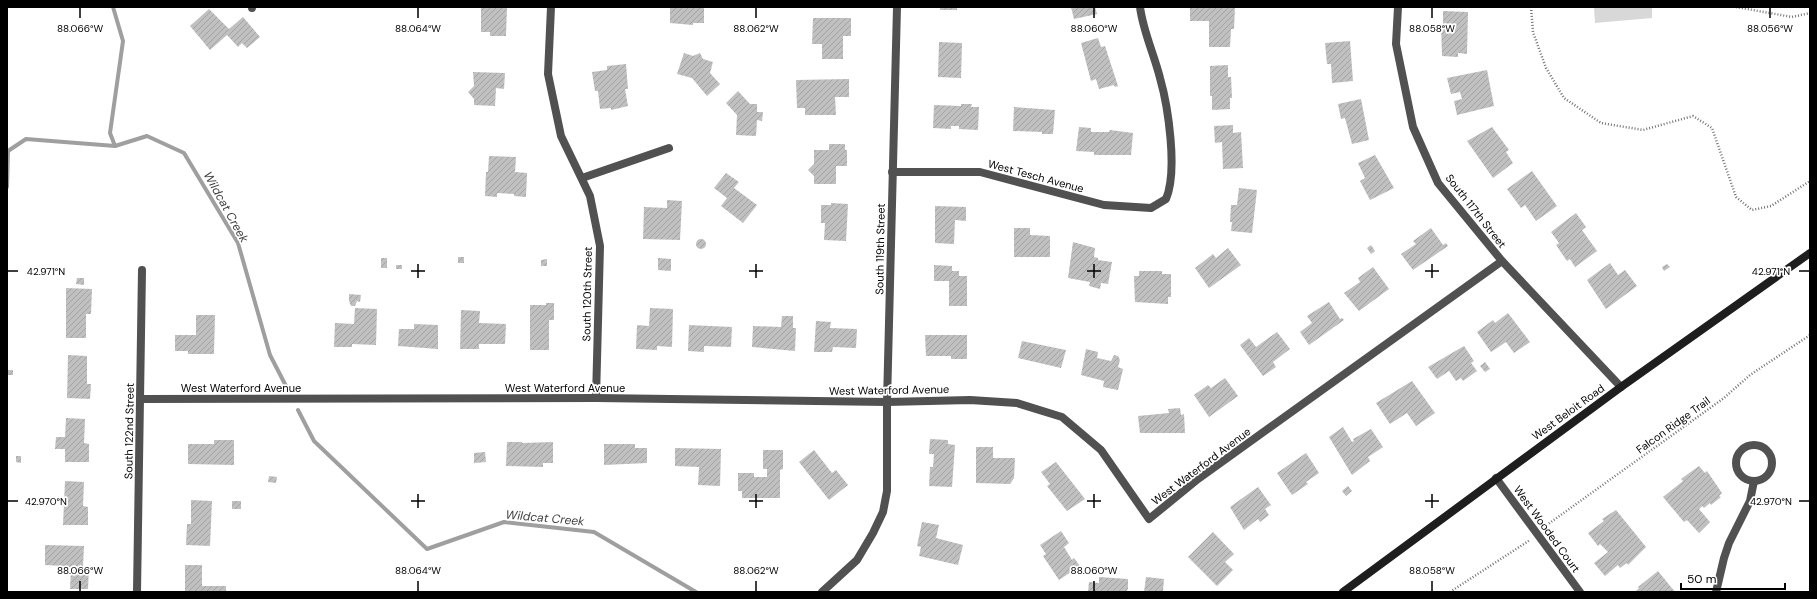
<svg xmlns="http://www.w3.org/2000/svg" width="1817" height="599" viewBox="0 0 1817 599" font-family="'DM Sans',sans-serif">
  <defs>
    <pattern id="building-hatch" width="6" height="6" patternUnits="userSpaceOnUse"><rect width="6" height="6" fill="#c0c0c0"/><path d="M-1 1l2-2M0 6l6-6M5 7l2-2" fill="none" stroke="#a3a3a3"/></pattern>
  </defs>
  <rect width="100%" height="100%" fill="#fff"/>
  <polygon fill="#d8d8d8" points="1594,7 1652,7 1652,18 1595,23"/>
  <g fill="none" stroke-linecap="round" stroke-linejoin="round">
    <g stroke="#9f9f9f" stroke-width="4">
      <polyline points="113,7 123,41 110,133 115,146"/>
      <polyline points="7,187 8,151 26,139 115,146 147,136 184,153 238,243 270,355 287,388"/>
      <polyline points="298,410 314,441 427,549 504,522 594,532 696,592"/>
    </g>
  </g>
  <g fill="url(#building-hatch)">
    <polygon points="481,7 507,7 506,36 490,36 490,32 481,32"/>
    <polygon points="670,7 704,7 704,23 693,23 693,25 670,23"/>
    <rect x="940" y="7" width="17" height="3"/>
    <polygon points="1071,7 1095,7 1097,14 1074,19"/>
    <polygon points="1190,7 1235,7 1234,29 1231,29 1230,47 1209,47 1209,21 1190,21"/>
    <polygon points="209,9 229,29 243,17 260,37 247,48 242,43 238,47 227,35 210,50 190,26"/>
    <polygon points="1443,11 1468,12 1467,54 1458,53 1458,57 1442,56 1441,25 1443,25"/>
    <polygon points="813,18 851,18 851,36 843,36 843,59 822,59 822,44 812,44"/>
    <polygon points="1098,38 1101,47 1105,46 1118,86 1115,87 1114,85 1099,89 1096,79 1091,81 1081,43"/>
    <polygon points="1350,41 1353,81 1332,83 1331,64 1327,64 1325,43"/>
    <polygon points="939,42 962,43 961,78 938,77"/>
    <polygon points="684,53 693,56 700,53 703,59 713,62 710,73 720,84 707,96 692,78 677,74"/>
    <polygon points="626,64 628,89 625,89 628,106 611,110 611,108 600,109 598,91 595,91 592,72 607,70 607,66"/>
    <polygon points="1228,65 1228,77 1231,77 1232,98 1230,98 1230,109 1212,110 1212,96 1210,96 1210,66"/>
    <polygon points="1487,70 1494,106 1457,115 1454,101 1462,99 1460,92 1451,94 1447,78"/>
    <polygon points="473,72 505,73 504,89 496,88 495,106 474,105 474,99 468,92 474,86"/>
    <polygon points="849,79 849,97 835,97 836,115 805,115 805,108 797,108 796,80"/>
    <polygon points="738,91 750,104 757,104 757,112 763,112 762,121 757,120 756,136 736,135 737,115 726,103"/>
    <polygon points="1361,99 1369,140 1352,144 1345,118 1341,119 1338,104"/>
    <polygon points="961,104 972,104 971,107 979,107 978,130 959,129 959,126 951,126 951,129 933,128 934,105 961,106"/>
    <polygon points="1014,107 1055,110 1053,134 1042,134 1042,132 1013,131"/>
    <polygon points="1233,125 1233,133 1241,132 1243,168 1223,169 1222,142 1215,143 1214,126"/>
    <polygon points="1079,127 1091,128 1091,132 1109,132 1110,130 1133,133 1131,155 1094,155 1094,152 1076,151"/>
    <polygon points="1492,127 1509,150 1506,152 1513,163 1493,178 1467,141"/>
    <polygon points="829,144 845,144 845,150 847,150 847,166 836,166 836,184 814,184 814,176 808,170 814,164 814,150 829,150"/>
    <polygon points="1375,155 1394,188 1370,200 1360,181 1365,178 1358,163"/>
    <polygon points="489,156 516,157 515,172 527,173 526,197 514,196 514,194 497,193 497,197 485,196 486,172 488,172"/>
    <polygon points="1532,171 1557,206 1536,221 1525,205 1521,208 1507,189"/>
    <polygon points="726,173 739,182 734,188 757,205 743,223 721,206 727,198 714,188"/>
    <polygon points="1239,188 1257,190 1252,233 1231,231 1232,222 1230,222 1231,205 1237,205"/>
    <polygon points="667,200 682,201 680,240 643,239 644,207 667,208"/>
    <polygon points="831,203 848,204 846,241 824,240 825,223 821,223 821,205 831,205"/>
    <polygon points="935,206 966,207 966,221 955,220 954,244 935,243"/>
    <polygon points="1576,213 1586,227 1582,230 1597,251 1575,267 1570,259 1567,261 1556,245 1559,243 1551,232"/>
    <polygon points="1014,228 1030,228 1030,235 1050,236 1050,257 1014,257"/>
    <polygon points="1431,228 1443,245 1446,243 1448,246 1413,270 1401,254 1416,244 1413,241"/>
    <circle cx="701" cy="244" r="5"/>
    <polygon points="1073,242 1095,248 1094,257 1098,258 1098,260 1112,262 1108,284 1101,283 1100,289 1089,286 1090,282 1068,278"/>
    <polygon points="1371,245 1375,251 1371,254 1367,248"/>
    <polygon points="1228,248 1241,265 1209,288 1195,268 1213,254 1216,258"/>
    <rect x="458" y="257" width="6" height="6"/>
    <rect x="381" y="258" width="6" height="10"/>
    <polygon points="658,258 671,259 671,271 658,270"/>
    <polygon points="547,259 547,266 541,266 541,260"/>
    <polygon points="1610,263 1618,275 1625,270 1637,286 1606,309 1587,280"/>
    <polygon points="1667,264 1670,267 1664,271 1662,267"/>
    <rect x="396" y="265" width="6" height="4"/>
    <polygon points="934,265 952,266 952,271 959,271 959,276 967,276 967,306 949,306 949,281 934,281"/>
    <polygon points="1373,267 1389,289 1359,311 1344,293 1360,282 1358,278"/>
    <polygon points="1139,271 1162,271 1162,274 1171,274 1171,297 1168,297 1168,304 1135,302 1134,276 1139,276"/>
    <polygon points="77,278 84,278 84,285 76,284"/>
    <polygon points="66,288 92,289 91,314 86,314 86,338 66,338"/>
    <polygon points="349,294 361,295 360,302 357,301 355,306 351,306 349,301"/>
    <polygon points="1329,302 1340,319 1342,318 1344,320 1309,345 1300,332 1312,323 1307,316"/>
    <polygon points="546,303 554,303 554,320 549,320 549,350 530,350 530,305 546,305"/>
    <polygon points="355,308 377,309 376,345 352,344 352,347 334,347 335,323 354,324"/>
    <polygon points="650,308 673,309 672,347 657,346 657,350 636,349 637,325 649,326"/>
    <polygon points="461,310 480,311 479,323 506,324 505,344 479,344 479,349 460,349"/>
    <polygon points="1508,313 1530,342 1514,353 1506,342 1491,352 1477,332 1493,320 1495,323"/>
    <polygon points="196,315 215,315 214,354 188,354 188,351 175,351 175,335 196,335"/>
    <polygon points="782,316 793,316 793,328 796,328 795,351 752,347 753,326 781,327"/>
    <polygon points="816,321 831,322 830,328 857,329 856,348 833,347 832,352 814,352"/>
    <polygon points="414,324 438,325 438,349 398,346 399,329 414,329"/>
    <polygon points="689,325 732,327 731,347 704,346 704,352 688,351"/>
    <polygon points="1277,332 1290,349 1273,362 1276,367 1263,376 1240,345 1249,338 1256,347"/>
    <polygon points="925,335 967,335 967,359 951,359 951,356 926,356"/>
    <polygon points="1022,341 1066,350 1061,368 1018,358"/>
    <polygon points="1464,346 1474,361 1471,363 1477,371 1463,381 1461,378 1456,381 1449,371 1437,379 1428,367"/>
    <polygon points="1086,349 1098,352 1097,358 1111,361 1114,355 1118,356 1120,360 1118,367 1123,369 1118,390 1103,387 1104,381 1081,375"/>
    <polygon points="68,355 87,356 87,384 91,384 90,399 67,398"/>
    <polygon points="1485,362 1490,369 1485,372 1480,366"/>
    <rect x="8" y="370" width="5" height="5"/>
    <polygon points="1225,378 1238,396 1209,417 1194,395 1208,385 1211,388"/>
    <polygon points="1412,381 1435,413 1416,426 1407,413 1390,424 1376,403"/>
    <polygon points="1180,408 1181,415 1184,414 1185,433 1140,433 1138,416 1169,413 1168,409"/>
    <polygon points="66,418 85,419 84,443 89,444 89,462 65,462 65,449 55,449 56,437 65,437"/>
    <polygon points="1343,427 1352,442 1354,441 1353,439 1371,429 1383,447 1368,457 1370,461 1352,475 1329,437"/>
    <polygon points="930,439 948,440 948,444 955,445 952,487 929,486 930,467 933,467 934,454 929,454"/>
    <polygon points="214,440 234,440 234,465 188,464 188,444 214,444"/>
    <polygon points="507,442 522,442 522,443 553,442 553,463 543,463 543,467 506,466"/>
    <polygon points="604,444 635,444 635,448 647,448 647,463 604,465"/>
    <polygon points="976,447 993,447 993,458 1015,458 1014,478 1010,484 976,483"/>
    <polygon points="675,448 721,449 720,486 698,485 699,467 675,466"/>
    <polygon points="763,450 783,450 783,469 780,470 780,498 742,498 742,491 738,491 738,473 754,473 754,477 767,477 767,469 763,469"/>
    <polygon points="814,450 832,473 836,470 848,485 829,500 799,462"/>
    <polygon points="485,452 486,462 474,463 474,453"/>
    <polygon points="1306,453 1319,473 1306,482 1308,484 1292,495 1277,473"/>
    <polygon points="16,456 21,456 21,463 16,462"/>
    <polygon points="1056,462 1085,499 1067,511 1047,486 1050,484 1041,472"/>
    <polygon points="1699,466 1705,473 1707,471 1722,493 1719,496 1721,497 1711,505 1710,503 1704,508 1702,506 1699,509 1710,522 1699,533 1687,520 1684,522 1663,497 1683,481 1681,479"/>
    <polygon points="269,476 277,477 276,483 268,482"/>
    <polygon points="65,481 84,482 83,506 88,507 88,525 63,525"/>
    <polygon points="1348,486 1352,491 1346,496 1342,491"/>
    <polygon points="1258,487 1271,505 1265,509 1269,515 1260,522 1258,519 1244,530 1230,507"/>
    <polygon points="191,500 212,501 210,546 186,545 187,524 191,524"/>
    <rect x="232" y="501" width="9" height="8"/>
    <polygon points="1616,510 1646,547 1628,565 1627,563 1620,568 1618,565 1605,576 1594,563 1608,552 1600,544 1598,546 1588,533 1604,521 1602,519"/>
    <polygon points="922,522 939,525 936,538 963,545 958,565 919,556 921,547 917,546"/>
    <polygon points="1061,531 1069,543 1064,547 1072,560 1074,558 1080,566 1059,580 1043,556 1046,554 1040,545"/>
    <polygon points="1213,532 1234,554 1225,562 1233,570 1217,586 1188,557"/>
    <polygon points="45,545 84,546 83,567 89,567 88,589 70,589 71,570 63,570 63,566 45,565"/>
    <polygon points="185,565 202,565 202,586 226,586 226,592 185,592"/>
    <polygon points="1658,571 1675,592 1635,592 1639,588 1638,587"/>
    <polygon points="1099,577 1128,579 1128,589 1126,592 1088,592 1089,582 1099,583"/>
    <polygon points="1146,577 1164,579 1163,591 1166,592 1144,592"/>
  </g>
  <g fill="none" stroke-linecap="round" stroke-linejoin="round">
    <g stroke="#737373" stroke-width="2.5" stroke-dasharray="1 2" stroke-linecap="butt">
      <polyline points="1531,7 1533,32 1546,68 1564,98 1601,123 1643,130 1693,116 1712,128 1736,197 1752,210 1771,206 1810,181"/>
      <polyline points="1736,7 1792,17 1810,13"/>
      <polyline points="1544,527 1724,398 1750,375 1810,335"/>
      <polyline points="1450,592 1530,540"/>
    </g>
    <polyline stroke="#515151" stroke-width="8" points="252,7 252,8"/>
    <g stroke="#515151" stroke-width="8">
      <polyline points="551,7 548,74 561,136 590,196 600,246 596,398"/>
      <polyline points="1398,7 1396,44 1413,127 1438,183 1502,261 1621,387"/>
      <path d="M892,172H980L1104,205L1151,208L1166,199C1178,171 1168,106 1160,78C1154,54 1143,31 1140,7"/>
      <polyline points="582,178 669,148"/>
      <polyline points="141,399 596,398 887,402 970,400 1017,403 1062,417 1101,450 1149,519 1198,479 1502,261"/>
      <circle cx="1754" cy="463" r="18"/>
      <polyline points="1496,478 1580,592"/>
      <polyline points="137,592 142,270"/>
      <polyline points="822,592 857,560 873,533 883,512 887,491 887,402 897,7"/>
      <polyline points="1716,592 1724,558 1729,543 1750,501 1754,481"/>
    </g>
    <polyline stroke="#1e1e1e" stroke-width="8" points="1343,592 1621,387 1810,253"/>
  </g>
  <path fill="none" stroke="#000" stroke-width="1.5" d="M80,8V18M418,8V18M756,8V18M1094,8V18M1432,8V18M1770,8V18M418,264V278M756,264V278M1094,264V278M1432,264V278M8,271H18M411,271H425M749,271H763M1087,271H1101M1425,271H1439M1799,271H1809M418,494V508M756,494V508M1094,494V508M1432,494V508M8,501H18M411,501H425M749,501H763M1087,501H1101M1425,501H1439M1799,501H1809M80,581V591M418,581V591M756,581V591M1094,581V591M1432,581V591"/>
  <g text-anchor="middle" dominant-baseline="central" stroke-width="3.5" stroke-linejoin="round" paint-order="stroke">
    <g font-size="11" fill="#000" stroke="#fff">
      <text transform="translate(1036 176) rotate(15)">West Tesch Avenue</text>
      <text transform="translate(1476 211) rotate(52)">South 117th Street</text>
      <text transform="translate(880 249) rotate(-89)">South 119th Street</text>
      <text transform="translate(587 294) rotate(-89)">South 120th Street</text>
      <text x="241" y="388">West Waterford Avenue</text>
      <text x="565" y="388">West Waterford Avenue</text>
      <text transform="translate(889 390) rotate(-1)">West Waterford Avenue</text>
      <text transform="translate(1568 412) rotate(-36)">West Beloit Road</text>
      <text transform="translate(1673 425) rotate(-36)">Falcon Ridge Trail</text>
      <text transform="translate(129 431) rotate(-89)">South 122nd Street</text>
      <text transform="translate(1201 466) rotate(-37)">West Waterford Avenue</text>
      <text transform="translate(1547 529) rotate(54)">West Wooded Court</text>
    </g>
    <g font-size="12" font-style="italic" fill="#404040" stroke="#fff">
      <text transform="translate(226 207) rotate(61)">Wildcat Creek</text>
      <text transform="translate(545 518) rotate(5)">Wildcat Creek</text>
    </g>
  </g>
  <g font-size="10" text-anchor="middle" fill="#000" stroke="#fff" stroke-width="3.5" stroke-linejoin="round" paint-order="stroke">
    <text x="80" y="32">88.066°W</text>
    <text x="418" y="32">88.064°W</text>
    <text x="756" y="32">88.062°W</text>
    <text x="1094" y="32">88.060°W</text>
    <text x="1432" y="32">88.058°W</text>
    <text x="1770" y="32">88.056°W</text>
    <text x="46" y="275">42.971°N</text>
    <text x="1771" y="275">42.971°N</text>
    <text x="46" y="505">42.970°N</text>
    <text x="1771" y="505">42.970°N</text>
    <text x="80" y="574">88.066°W</text>
    <text x="418" y="574">88.064°W</text>
    <text x="756" y="574">88.062°W</text>
    <text x="1094" y="574">88.060°W</text>
    <text x="1432" y="574">88.058°W</text>
  </g>
  <rect width="1817" height="599" fill="none" stroke="#000000" stroke-width="16"/>
  <path d="M1681 583v6h104v-6" fill="none" stroke="#000000" stroke-width="2"/>
  <text x="1687" y="583" font-size="12" fill="#000000" stroke="#ffffff" stroke-width="3" paint-order="stroke">50 m</text>
</svg>
